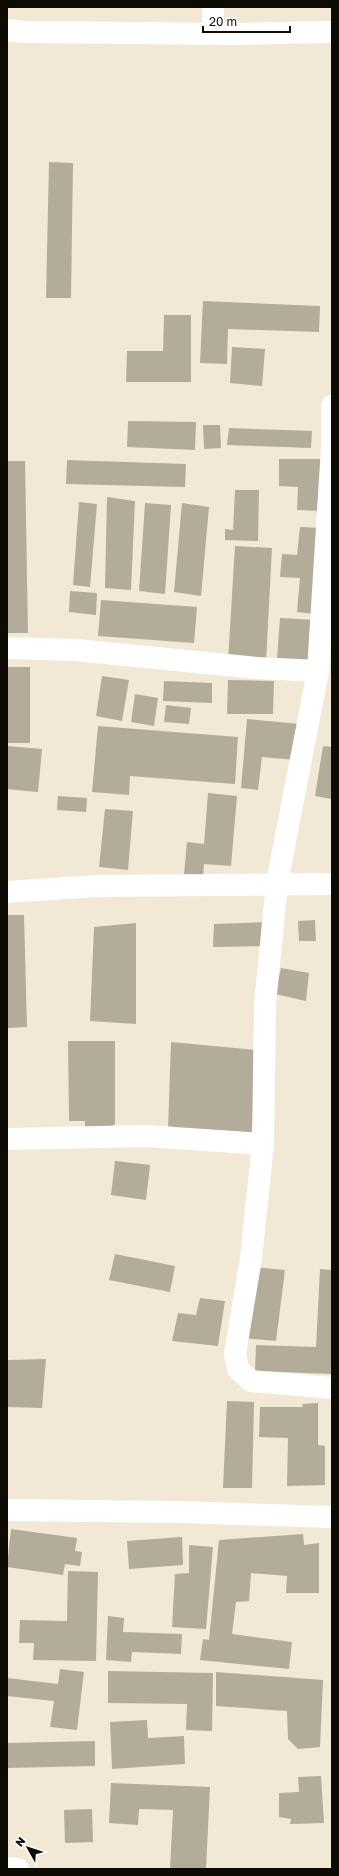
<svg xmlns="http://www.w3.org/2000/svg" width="339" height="1876" viewBox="0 0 339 1876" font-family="'Golos Text',sans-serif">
  <rect width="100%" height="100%" fill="#f1e9d6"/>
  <g fill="#b3ac9a">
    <polygon points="49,162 73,163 71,298 46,298"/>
    <polygon points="203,301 320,306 319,332 228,329 227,364 200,363"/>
    <polygon points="164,315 191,315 191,382 126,382 127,351 163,351"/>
    <polygon points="232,347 265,349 262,386 230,383"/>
    <polygon points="128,421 196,422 195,450 127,447"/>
    <polygon points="203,425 220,425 221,448 204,449"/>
    <polygon points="229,428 312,431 311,448 227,445"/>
    <polygon points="279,459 324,459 323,511 297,510 298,487 279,486"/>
    <polygon points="67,460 186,464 185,487 66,484"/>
    <polygon points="7,461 25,461 28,633 7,633"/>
    <polygon points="235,490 259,490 258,541 225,540 225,529 233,530"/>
    <polygon points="107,497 135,501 131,590 105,588"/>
    <polygon points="79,502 97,504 90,587 73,585"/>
    <polygon points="145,503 171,505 165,594 139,591"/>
    <polygon points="182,503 209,507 201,596 174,592"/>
    <polygon points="300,527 321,528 314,614 297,612 300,578 280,577 282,554 297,555"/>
    <polygon points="235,546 272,548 266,662 228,661"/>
    <polygon points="70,591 97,593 96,615 69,612"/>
    <polygon points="101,600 197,607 194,643 98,636"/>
    <polygon points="280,618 316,620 314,661 277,659"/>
    <rect x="7" y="667" width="23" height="76"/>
    <polygon points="102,676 129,680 122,721 96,716"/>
    <polygon points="228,680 274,681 273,714 227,714"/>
    <polygon points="164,681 212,683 212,703 163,701"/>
    <polygon points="135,694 158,698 154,726 131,722"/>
    <polygon points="166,705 191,708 189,724 164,722"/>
    <polygon points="247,719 300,724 296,760 262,757 258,790 241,788"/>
    <polygon points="98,726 238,737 235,784 130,776 129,795 92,792"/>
    <polygon points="7,746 42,749 38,792 7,789"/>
    <polygon points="323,746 332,747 332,799 315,796"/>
    <polygon points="208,793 237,796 231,866 204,864 203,876 184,874 187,842 204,844"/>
    <polygon points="58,796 87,798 86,812 57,810"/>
    <polygon points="105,809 133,811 128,870 99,867"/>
    <polygon points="7,915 24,915 27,1027 7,1028"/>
    <polygon points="315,920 316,941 299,941 298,921"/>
    <polygon points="268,922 267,946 213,947 214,924"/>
    <polygon points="136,923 136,1024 90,1021 94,927"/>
    <polygon points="281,968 309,973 306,1001 275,994"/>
    <polygon points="68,1041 115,1041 115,1124 104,1133 85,1134 85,1121 69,1121"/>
    <polygon points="171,1042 257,1050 252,1133 168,1130"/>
    <polygon points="115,1161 150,1165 146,1200 111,1195"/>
    <polygon points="115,1254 175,1266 170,1292 109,1280"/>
    <polygon points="253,1267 285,1270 276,1341 244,1338"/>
    <polygon points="320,1269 332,1270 332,1374 255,1371 256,1345 316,1347"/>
    <polygon points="200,1298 225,1301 218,1346 172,1341 178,1313 196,1315"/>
    <polygon points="46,1359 42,1408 7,1407 7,1360"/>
    <polygon points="227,1401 254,1402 252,1488 223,1488"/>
    <polygon points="318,1403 318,1445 325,1446 325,1485 287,1486 288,1438 259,1437 260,1407 303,1407 302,1404"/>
    <polygon points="11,1529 77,1538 75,1551 82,1552 80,1566 65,1564 63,1575 7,1567"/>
    <polygon points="303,1534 304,1545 319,1543 319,1593 286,1593 287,1576 251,1573 249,1601 236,1602 232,1634 292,1642 289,1669 200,1660 203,1639 209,1640 219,1540"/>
    <polygon points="182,1537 183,1565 129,1569 127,1541"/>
    <polygon points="189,1545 213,1547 206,1629 172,1627 175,1574 189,1573"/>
    <polygon points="68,1571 98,1572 96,1661 33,1660 34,1643 19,1643 20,1620 67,1621"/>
    <polygon points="108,1616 124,1618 123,1632 182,1634 181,1654 132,1652 131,1662 106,1660"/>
    <polygon points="60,1669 84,1672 77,1730 50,1727 54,1701 7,1696 7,1678 58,1684"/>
    <polygon points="108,1671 213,1673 212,1731 186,1730 187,1704 108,1703"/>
    <polygon points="216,1672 323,1680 320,1747 298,1749 288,1739 287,1711 216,1706"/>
    <polygon points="147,1720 148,1738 184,1736 185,1764 112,1769 110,1722"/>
    <polygon points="95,1741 95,1766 7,1768 7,1743"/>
    <polygon points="321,1776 324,1823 290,1824 291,1819 279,1817 279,1793 299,1792 298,1777"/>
    <polygon points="111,1783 210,1787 206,1869 170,1869 173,1810 139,1809 138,1825 109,1823"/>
    <polygon points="92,1809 93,1842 65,1843 64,1810"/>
  </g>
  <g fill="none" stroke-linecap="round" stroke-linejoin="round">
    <g stroke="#fff" stroke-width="22">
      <polyline points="7,30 26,32 234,34 332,32"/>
      <polyline points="213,33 213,7"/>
      <polyline points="332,406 332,447 318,671 277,883 265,1004 263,1144 251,1258 235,1354 238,1369 251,1381 332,1388"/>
      <polyline points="7,648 75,650 257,668 318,671"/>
      <polyline points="7,892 96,886 332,884"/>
      <polyline points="7,1139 145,1136 263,1144"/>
      <polyline points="7,1510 177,1512 332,1517"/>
      <polyline points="7,1868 18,1869"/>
    </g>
  </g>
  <rect width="339" height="1876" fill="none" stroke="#0e0b05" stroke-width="16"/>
  <g transform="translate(28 1848) rotate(309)" stroke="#ffffff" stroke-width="3" paint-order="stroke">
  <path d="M0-3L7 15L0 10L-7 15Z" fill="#0e0b05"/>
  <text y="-6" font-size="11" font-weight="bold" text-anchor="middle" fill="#0e0b05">N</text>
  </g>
  <path d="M203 26v6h87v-6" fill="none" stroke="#0e0b05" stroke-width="2"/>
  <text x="209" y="26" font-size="12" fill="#0e0b05" stroke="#ffffff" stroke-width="3" paint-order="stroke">20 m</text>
</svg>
